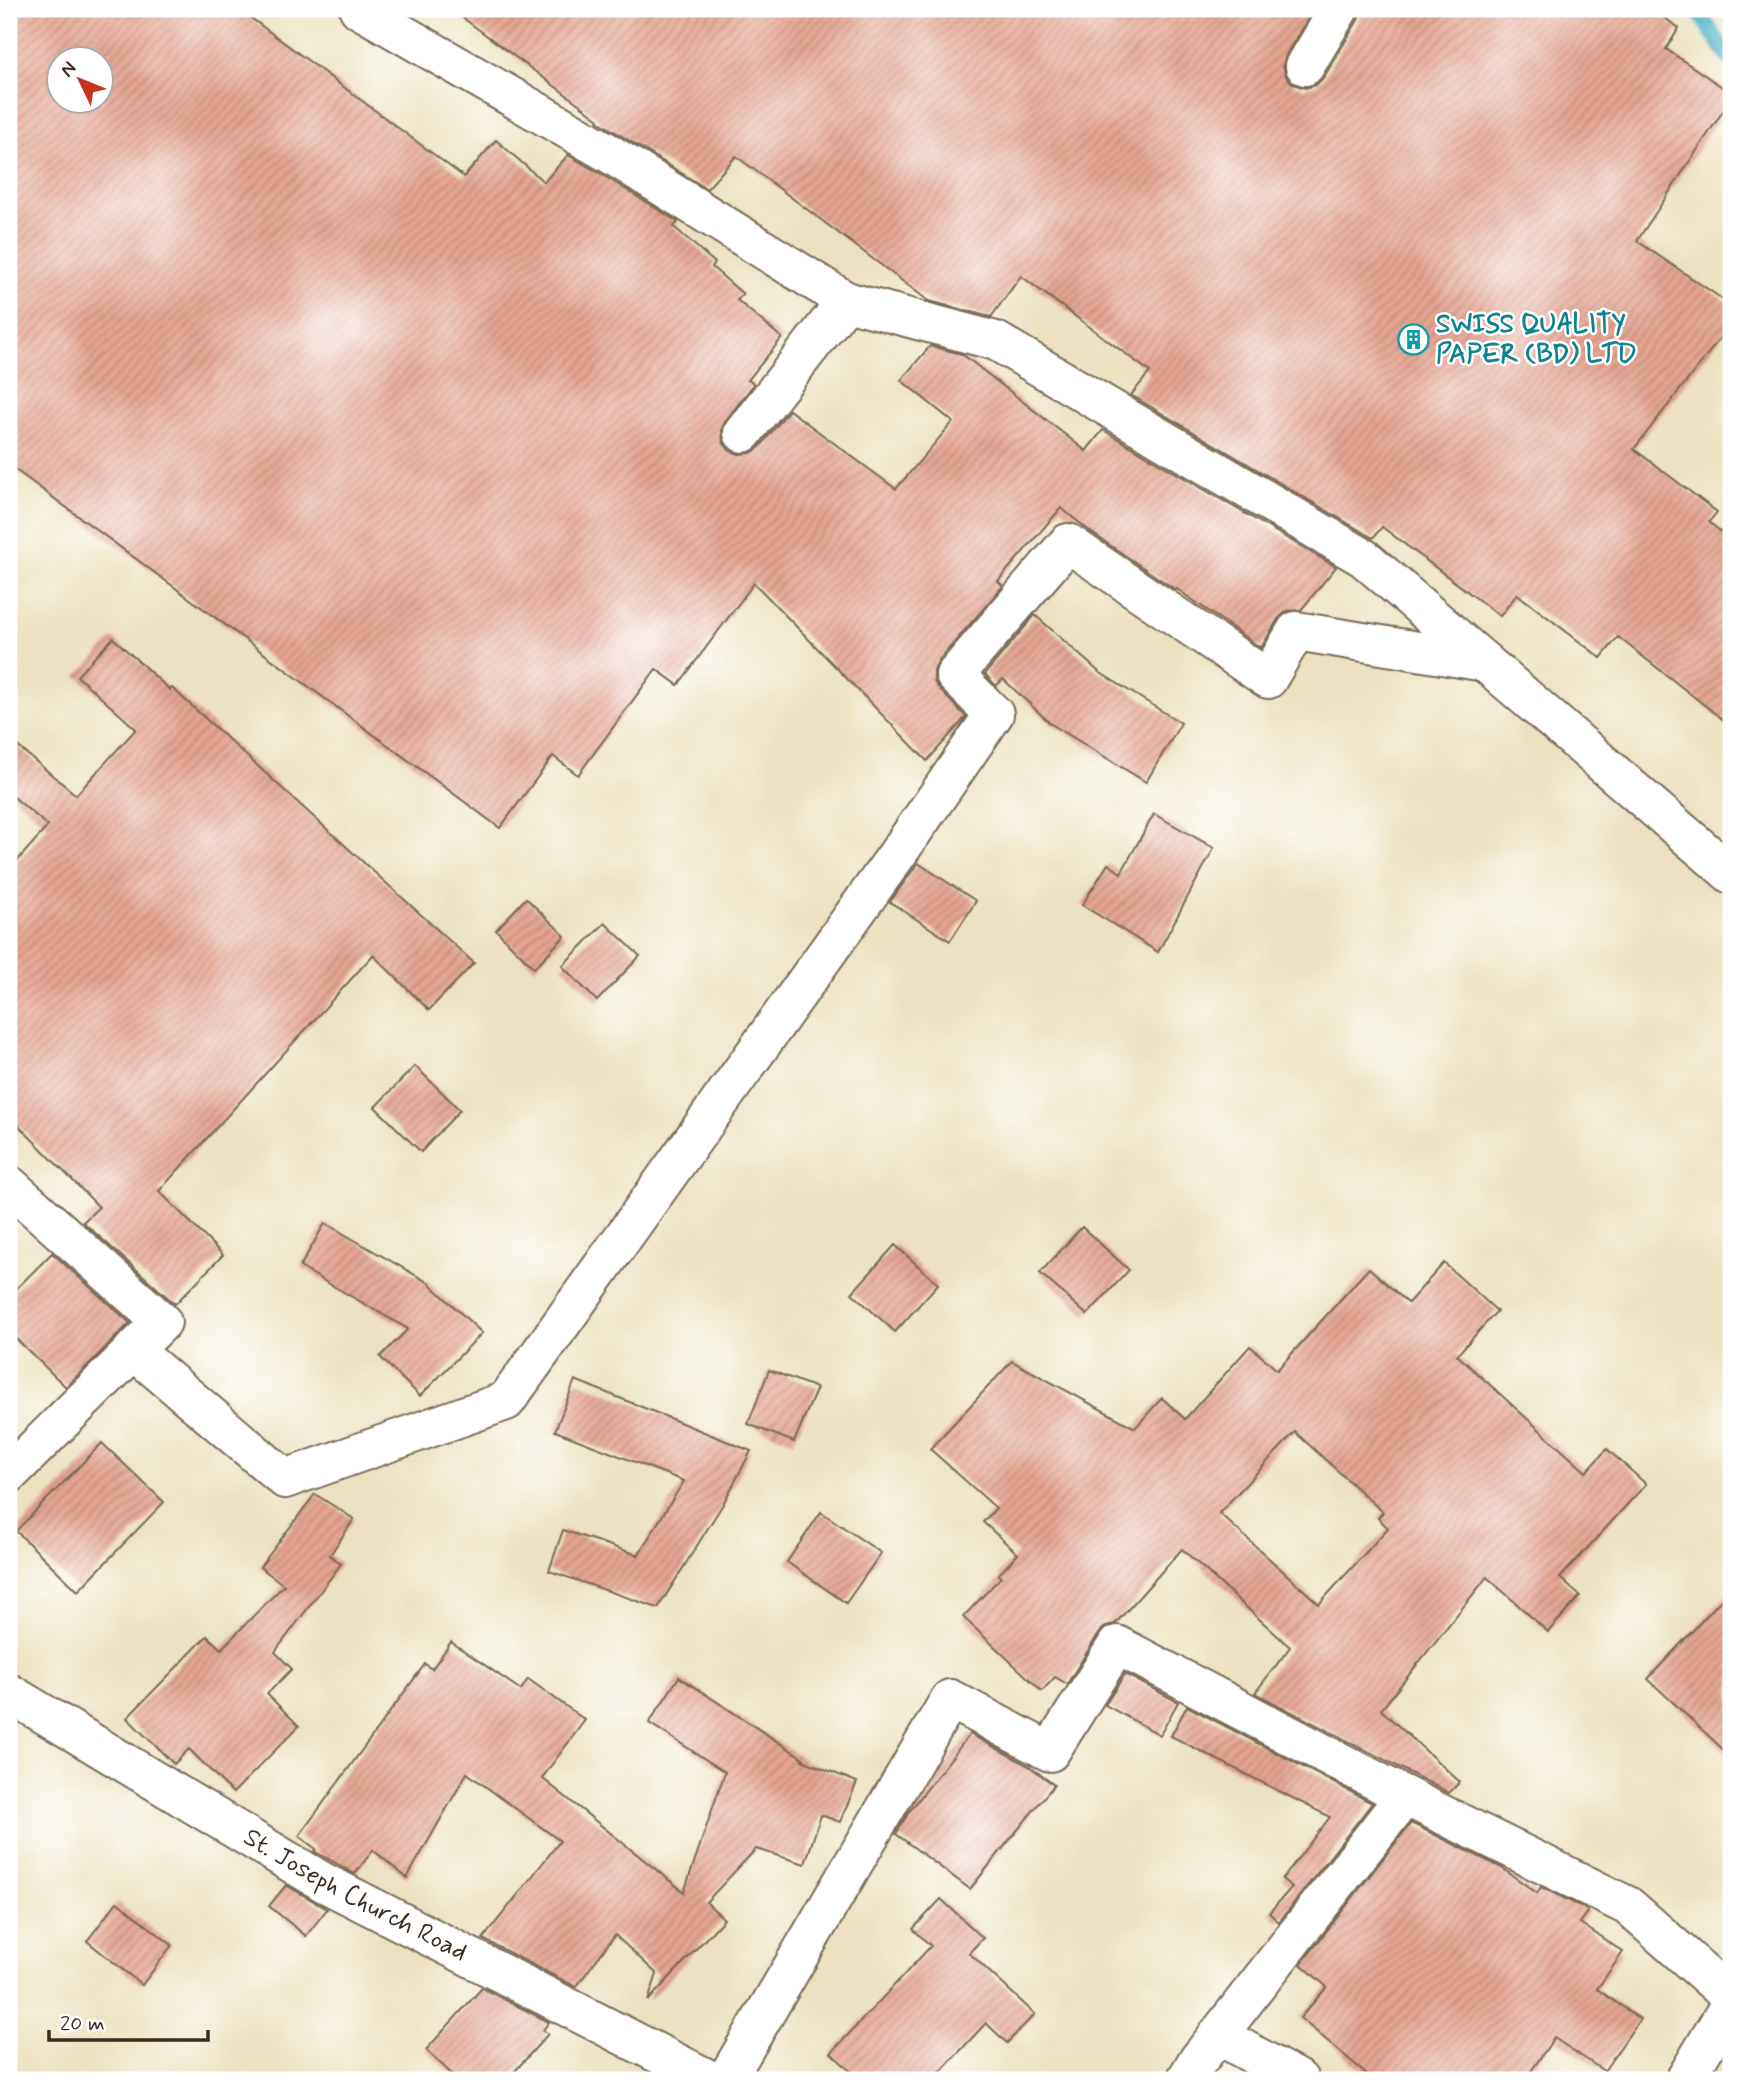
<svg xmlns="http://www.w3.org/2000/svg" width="1740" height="2089" viewBox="0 0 1740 2089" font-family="Mynerve,sans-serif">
  <defs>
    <pattern id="building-hatch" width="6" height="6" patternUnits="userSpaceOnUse" patternTransform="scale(1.75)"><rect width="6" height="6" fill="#e5a592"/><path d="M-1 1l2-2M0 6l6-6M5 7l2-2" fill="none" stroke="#bb8777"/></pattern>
  </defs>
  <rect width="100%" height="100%" fill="#fff"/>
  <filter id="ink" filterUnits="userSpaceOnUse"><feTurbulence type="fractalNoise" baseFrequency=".0143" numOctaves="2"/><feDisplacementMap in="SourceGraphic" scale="14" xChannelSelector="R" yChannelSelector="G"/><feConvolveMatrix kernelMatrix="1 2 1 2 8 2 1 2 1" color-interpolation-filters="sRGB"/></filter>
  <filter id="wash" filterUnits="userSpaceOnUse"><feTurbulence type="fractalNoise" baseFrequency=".00686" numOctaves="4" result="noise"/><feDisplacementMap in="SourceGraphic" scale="28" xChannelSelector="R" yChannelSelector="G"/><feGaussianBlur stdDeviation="1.57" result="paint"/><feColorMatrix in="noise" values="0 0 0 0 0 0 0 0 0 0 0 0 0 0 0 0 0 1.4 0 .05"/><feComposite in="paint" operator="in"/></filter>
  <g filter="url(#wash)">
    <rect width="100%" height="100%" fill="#ece1c0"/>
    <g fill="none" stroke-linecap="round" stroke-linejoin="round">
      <polyline stroke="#40acbf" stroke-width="16" points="1696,9 1731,60"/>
    </g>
    <g id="blocks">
      <g fill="url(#building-hatch)" fill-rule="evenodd">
        <path d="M9,9H239L464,177L496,140L544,182L568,155L596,171L678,222L674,227L715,263L712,267L743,294L737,300L782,338L748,380L754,384L726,420L722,429L723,442L730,451L739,454L751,453L760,447L789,410L896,489L953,422L901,380L930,346L962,354L1086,451L1103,430L1336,567L1301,610L1287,611L1278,619L1261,648L1177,589L1176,590L1092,533L1061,508L998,581L1003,586L938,661L934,671V682L940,690L966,717L927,761L754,583L678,685L656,669L578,775L553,756L500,828L9,465ZM60,60H102V102H60Z"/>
        <polygon points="451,9 1314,9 1286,55 1283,65 1286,76 1293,84 1305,88 1316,85 1324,77 1358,20 1361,9 1652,9 1679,28 1666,49 1731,93 1731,99 1637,241 1731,305 1731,324 1634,449 1717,512 1709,522 1731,540 1731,726 1618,637 1601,658 1517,594 1500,616 1382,527 1373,538 1131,395 1150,372 1021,276 991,317 929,301 736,156 707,189 598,121 599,119"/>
        <polygon points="1035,615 1099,672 1181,723 1146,782 1051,724 1003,679 996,686 985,674"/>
        <polygon points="113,638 170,690 172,688 474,963 429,1010 373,955 159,1191 223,1255 175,1304 83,1222 99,1207 9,1116 9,870 48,826 9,793 9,739 76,795 136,729 77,676"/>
        <polygon points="1154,814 1214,848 1158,952 1082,905 1108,864 1121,873"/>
        <polygon points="918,863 976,901 950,941 890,902"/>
        <polygon points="526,898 565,936 534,968 496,930"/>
        <polygon points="605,923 640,956 597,1001 562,966"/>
        <polygon points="415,1066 460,1110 421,1152 375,1107"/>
        <polygon points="325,1223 429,1283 482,1333 420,1396 380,1357 408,1329 300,1267"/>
        <polygon points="1082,1227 1129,1270 1087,1315 1040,1273"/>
        <polygon points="895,1245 938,1284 895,1332 852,1293"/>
        <polygon points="52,1253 130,1323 66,1387 9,1332 9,1296"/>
        <path d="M1444,1263L1497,1311L1457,1355L1586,1472L1607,1449L1646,1484L1560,1578L1580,1596L1548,1632L1487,1577L1381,1710L1460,1782L1449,1793L1255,1693L1290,1647L1182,1549L1115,1624L1106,1626L1099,1633L1067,1684L1055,1677L1042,1691L963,1617L1001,1577L998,1575L1018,1554L983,1522L996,1508L930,1449L1012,1361L1135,1428L1162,1398L1185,1419L1250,1346L1277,1370L1369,1268L1408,1303ZM1295,1432L1383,1512L1378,1518L1388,1528L1319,1604L1219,1513Z"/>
        <polygon points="769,1370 817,1388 794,1442 748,1424"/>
        <polygon points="575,1380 751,1451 723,1504 658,1608 549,1571 563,1530 638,1555 684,1481 555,1431"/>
        <polygon points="102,1443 164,1502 78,1591 16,1531"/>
        <polygon points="315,1494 354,1519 330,1555 341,1564 275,1652 292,1669 267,1694 299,1726 233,1793 189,1749 174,1764 127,1718 207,1636 221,1649 284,1585 260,1567"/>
        <polygon points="821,1512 881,1553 846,1603 787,1562"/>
        <polygon points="1731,1589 1731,1757 1648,1679"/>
        <polygon points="451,1642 521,1690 528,1679 585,1720 542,1778 684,1892 725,1772 649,1723 679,1677 804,1759 802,1760 857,1782 840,1822 821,1815 805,1864 756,1849 706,1902 724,1919 648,2001 657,1974 615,1935 576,1987 483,1939 560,1841 467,1773 407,1878 373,1850 355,1874 314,1851 316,1849 299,1836 425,1664 432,1669"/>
        <polygon points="1125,1674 1178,1702 1160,1735 1105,1705"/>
        <polygon points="1187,1706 1372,1803 1279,1922 1269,1913 1292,1887 1282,1879 1330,1817 1171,1736"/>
        <polygon points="970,1734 1029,1766 1054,1785 970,1889 896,1834 909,1812"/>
        <polygon points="1411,1823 1502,1868 1537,1893 1541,1887 1584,1908 1588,1912 1580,1923 1623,1952 1597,1989 1640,2019 1604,2071 1554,2038 1525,2080 1374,2080 1300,2018 1327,1987 1301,1964"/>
        <polygon points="286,1885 327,1909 306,1936 269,1906"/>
        <polygon points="941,1899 983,1938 969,1953 1035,2014 1007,2043 986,2023 933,2080 860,2080 831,2053 931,1946 913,1929"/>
        <polygon points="117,1902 172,1945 142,1985 87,1941"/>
        <polygon points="482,1988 549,2022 543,2030 548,2034 507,2080 458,2080 426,2050"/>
      </g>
    </g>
  </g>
  <g filter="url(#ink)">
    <use href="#blocks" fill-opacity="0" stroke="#796a57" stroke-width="2"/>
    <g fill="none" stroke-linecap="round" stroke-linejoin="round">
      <defs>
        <g id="minor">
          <polyline points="359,9 607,152 846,301 996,341 1364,558 1731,874"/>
          <polyline points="1305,66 1339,9"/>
          <polyline points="743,433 846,301"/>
          <polyline points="9,1185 162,1322 9,1474"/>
          <polyline points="133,1350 285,1479 506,1401 896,856 994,714 955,675 1068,543 1268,679 1296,631 1485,662"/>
          <path id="s1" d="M9,1693L323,1882L710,2080"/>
          <polyline points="1405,1796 1628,1906 1731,1997"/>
          <polyline points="1218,2035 1299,2080"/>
          <polyline points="726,2080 950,1699 1050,1752 1117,1645 1405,1796 1196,2063 1186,2080"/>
          <polyline points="1685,2080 1731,2003"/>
        </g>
      </defs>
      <use href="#minor" stroke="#796a57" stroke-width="42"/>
      <use href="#minor" stroke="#fff" stroke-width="38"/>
    </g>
  </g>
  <defs>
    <symbol id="building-ring" viewBox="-11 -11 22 22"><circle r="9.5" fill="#fff" stroke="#0f9aa8" stroke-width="1.5"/><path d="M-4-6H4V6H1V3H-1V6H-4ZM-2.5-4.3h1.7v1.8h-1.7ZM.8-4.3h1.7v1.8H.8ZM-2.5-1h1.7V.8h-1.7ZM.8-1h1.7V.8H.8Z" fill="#0f9aa8"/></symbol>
  </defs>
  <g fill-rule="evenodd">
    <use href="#building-ring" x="1396" y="322" width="35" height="35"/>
  </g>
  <g text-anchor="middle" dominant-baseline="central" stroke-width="5" stroke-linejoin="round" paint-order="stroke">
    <g font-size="26" font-weight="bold" fill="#0d838f" stroke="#fff" text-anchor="start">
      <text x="1436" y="325">SWISS QUALITY<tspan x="1436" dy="30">PAPER (BD) LTD</tspan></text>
    </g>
    <g font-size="26" fill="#3b2a1e" stroke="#fff">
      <text stroke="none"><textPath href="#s1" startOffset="401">St. Joseph Church Road</textPath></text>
    </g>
  </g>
  <rect width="1740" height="2089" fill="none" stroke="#fff" stroke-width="35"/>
  <g transform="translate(80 80) rotate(313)"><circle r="33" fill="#ffffff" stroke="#b1aaa5" stroke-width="2"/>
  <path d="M0-5L12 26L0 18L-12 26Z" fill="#c8321e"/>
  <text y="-10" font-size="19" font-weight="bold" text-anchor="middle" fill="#3b2a1e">N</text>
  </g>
  <path d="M49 2030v10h159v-10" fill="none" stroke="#3b2a1e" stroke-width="3.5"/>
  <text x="60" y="2030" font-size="21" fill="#3b2a1e" stroke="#ffffff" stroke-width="5" paint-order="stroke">20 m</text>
</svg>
